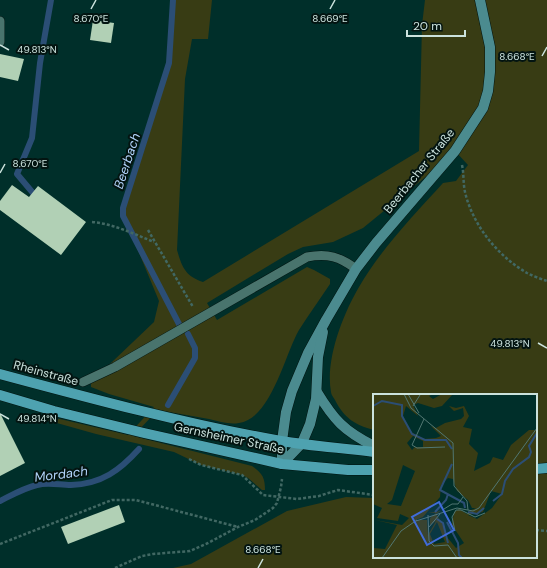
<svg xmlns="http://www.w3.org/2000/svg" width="547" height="568" viewBox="0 0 547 568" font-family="'DM Sans',sans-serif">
  <rect width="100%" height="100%" fill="#002f2a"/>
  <path fill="#383c14" d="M173,0H212L208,39H192L185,79L177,250C182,267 185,276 203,282L419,151L422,25L425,0H547V568H173L191,564L287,511L346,497L374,498V557H536V395H374V430C355,425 344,418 335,400C333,397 331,394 331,392C325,360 343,314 359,287C381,249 413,216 443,183L456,181L468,165L456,152L363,228L333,242L303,247L288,254L207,303L217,320L307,267L314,270L330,279V284C320,299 309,314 299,330C285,354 271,419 239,423C229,425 219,421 209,419C192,416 175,413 158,410L133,436L252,466C262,473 265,477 265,490H262L248,478L242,475L201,465L174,452L96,434L39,418L60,419L128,435L154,407L109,394L91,387V382L154,322L159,301L125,219L124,212L169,63Z"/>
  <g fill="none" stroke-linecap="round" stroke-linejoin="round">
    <g stroke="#2b4e75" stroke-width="6">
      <polyline points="173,0 169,63 123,208 123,216 179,324"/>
      <polyline points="33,193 17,174 32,138 40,63 51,0"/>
      <polyline points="168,405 195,358 195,348 188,334"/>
      <path d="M0,501C12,495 24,488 37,485C48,482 59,485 71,485C102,484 120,470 139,449"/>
    </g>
  </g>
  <g fill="#b1d0b5">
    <polygon points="93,20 114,23 111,43 90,40"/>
    <polygon points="0,54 24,59 18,81 0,77"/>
    <polygon points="12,185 29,197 38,186 86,222 61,255 0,210 0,201"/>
    <polygon points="0,413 25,463 0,476"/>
    <polygon points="119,505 125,522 68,544 61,527"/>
  </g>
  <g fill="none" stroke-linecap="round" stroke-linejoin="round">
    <defs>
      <g id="lane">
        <polyline points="0,21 0,42"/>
        <path d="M83,382L115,367L307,257C328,253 340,257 356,269"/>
      </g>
      <g id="secondary">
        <path d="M317,392C334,420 344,431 374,446"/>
        <polyline points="282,464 282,441 286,412 292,391 308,353 326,320 356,269 376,243 455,151 483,108 488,91 490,72 490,47 480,0"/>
        <polyline points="282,464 302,443 310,424 316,399 318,357 323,332"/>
      </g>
      <g id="primary">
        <path d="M0,374C93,399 186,424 281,441C311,446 343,448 374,452"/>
        <polyline points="0,395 54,411 144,433 282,464 348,470 374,470"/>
        <polyline points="536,469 547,468"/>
      </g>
    </defs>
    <use href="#lane" stroke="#011512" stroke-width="10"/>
    <use href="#secondary" stroke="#011512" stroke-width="11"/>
    <use href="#primary" stroke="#011512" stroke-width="11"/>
    <g stroke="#416863" stroke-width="2.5" stroke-dasharray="3 2" stroke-linecap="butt">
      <path d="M462,165C464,174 463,183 465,192C473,226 498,256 527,273C533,276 541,279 547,281"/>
      <path d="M92,222C114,224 134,234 154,242"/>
      <polyline points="148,230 193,307"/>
      <polyline points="189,459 201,465 242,475 263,495 297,499 319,496 338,490 374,495"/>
      <polyline points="536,530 547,531"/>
      <polyline points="0,544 112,500 136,500 238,527"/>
      <polyline points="115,568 142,556 153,554 190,551 208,543 238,527 255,520 273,508 277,503 281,487 282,479"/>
    </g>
    <use href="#lane" stroke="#49746d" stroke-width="9"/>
    <use href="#secondary" stroke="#4b8b8f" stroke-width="10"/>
    <use href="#primary" stroke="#4ea2b0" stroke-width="10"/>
  </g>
  <path fill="none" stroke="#cbe2dd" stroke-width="1.5" d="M91,9L96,0M330,9L335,0M0,45L9,50M542,56L547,47M0,173L5,164M538,343L547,348M0,414L9,419M258,568L263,559"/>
  <g text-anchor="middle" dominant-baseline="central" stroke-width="4" stroke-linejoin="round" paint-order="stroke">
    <g font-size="12" fill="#cbe2dd" stroke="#031411">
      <text transform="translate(419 171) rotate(-51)">Beerbacher Straße</text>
      <text transform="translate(46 373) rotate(15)">Rheinstraße</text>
      <text transform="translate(229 438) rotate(12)">Gernsheimer Straße</text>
    </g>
    <g font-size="13" font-style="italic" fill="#b3d4fb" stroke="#031411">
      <text transform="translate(127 161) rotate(-72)">Beerbach</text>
      <text transform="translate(61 474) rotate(-7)">Mordach</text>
    </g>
  </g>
  <g transform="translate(373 394)">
    <rect width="164" height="164" fill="#002f2a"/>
    <path d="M0,0H60L56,2L60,5L69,0H80L69,12L61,14L45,9L40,11L45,22L33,12L30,22L38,38L51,45L63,44L68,42L58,32L63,34L72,29L88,25L91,22L90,14L81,17L76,12L83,14L91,12L96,22L90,33L99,35L96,50L105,59L101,77L117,69L120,63L130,66L138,51L156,36H164V164H0V154L12,155L24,131L2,126L29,131L36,124L27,120L25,127L4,124L9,114L0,110ZM40,42L50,47V53H42L39,56L34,49ZM30,71L42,77L28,112L14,110L19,106ZM75,84L80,85L84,97L95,106L99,114H103L96,117L94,120L86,115L81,118L79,131L91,149L83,154L74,143L69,129L63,120L68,117L55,119H63L57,124V131L63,127L55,141L54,126H43L50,123L67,103L68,91ZM118,97L129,100L119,114L104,125L95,121L110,118ZM64,128L72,148L61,150L57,140Z" fill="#383c14" fill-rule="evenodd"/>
    <path fill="none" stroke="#2b4e75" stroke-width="2" d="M0,12L9,7L29,11V22L39,40L52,46H73L79,55M79,70L67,96L91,109L92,114M120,107L129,100L132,87L140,75L156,63L158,58L156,52L164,39M62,118L73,106L75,100M95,118L104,120L111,114M64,125L70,129L75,149M74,128L85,149L86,161L89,164"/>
    <path fill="none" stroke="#517772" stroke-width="1" d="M31,0L38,14L80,49L81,92L94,107L95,116M35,0L46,19M40,12L47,1M51,25L39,51L44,54L72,53M71,115L79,110H85L90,103M55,121L56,147L61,152L75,151L84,164M43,127L84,114L100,117L106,114L164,34M56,133L67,120M82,137L79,123L83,116H88L102,123L112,119M9,164L28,137L44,126"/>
    <path fill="#406cd9" fill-opacity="0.15" stroke="#406cd9" stroke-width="2" d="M66,108L81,136L54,151L39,123Z"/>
    <rect width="164" height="164" fill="none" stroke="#cbe2dd" stroke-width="2"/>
  </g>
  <g font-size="10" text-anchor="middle" fill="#cbe2dd" stroke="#031411" stroke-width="4" stroke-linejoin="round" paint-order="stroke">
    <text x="91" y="22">8.670°E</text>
    <text x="330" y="22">8.669°E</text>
    <text x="37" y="53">49.813°N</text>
    <text x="517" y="60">8.668°E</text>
    <text x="30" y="167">8.670°E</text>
    <text x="510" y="347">49.813°N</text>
    <text x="37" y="422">49.814°N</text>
    <text x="263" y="553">8.668°E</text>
  </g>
  <path d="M407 30v6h58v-6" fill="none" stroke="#cbe2dd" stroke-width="2"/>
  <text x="413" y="30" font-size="12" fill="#cbe2dd" stroke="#031411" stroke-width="3" paint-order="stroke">20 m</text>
</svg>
